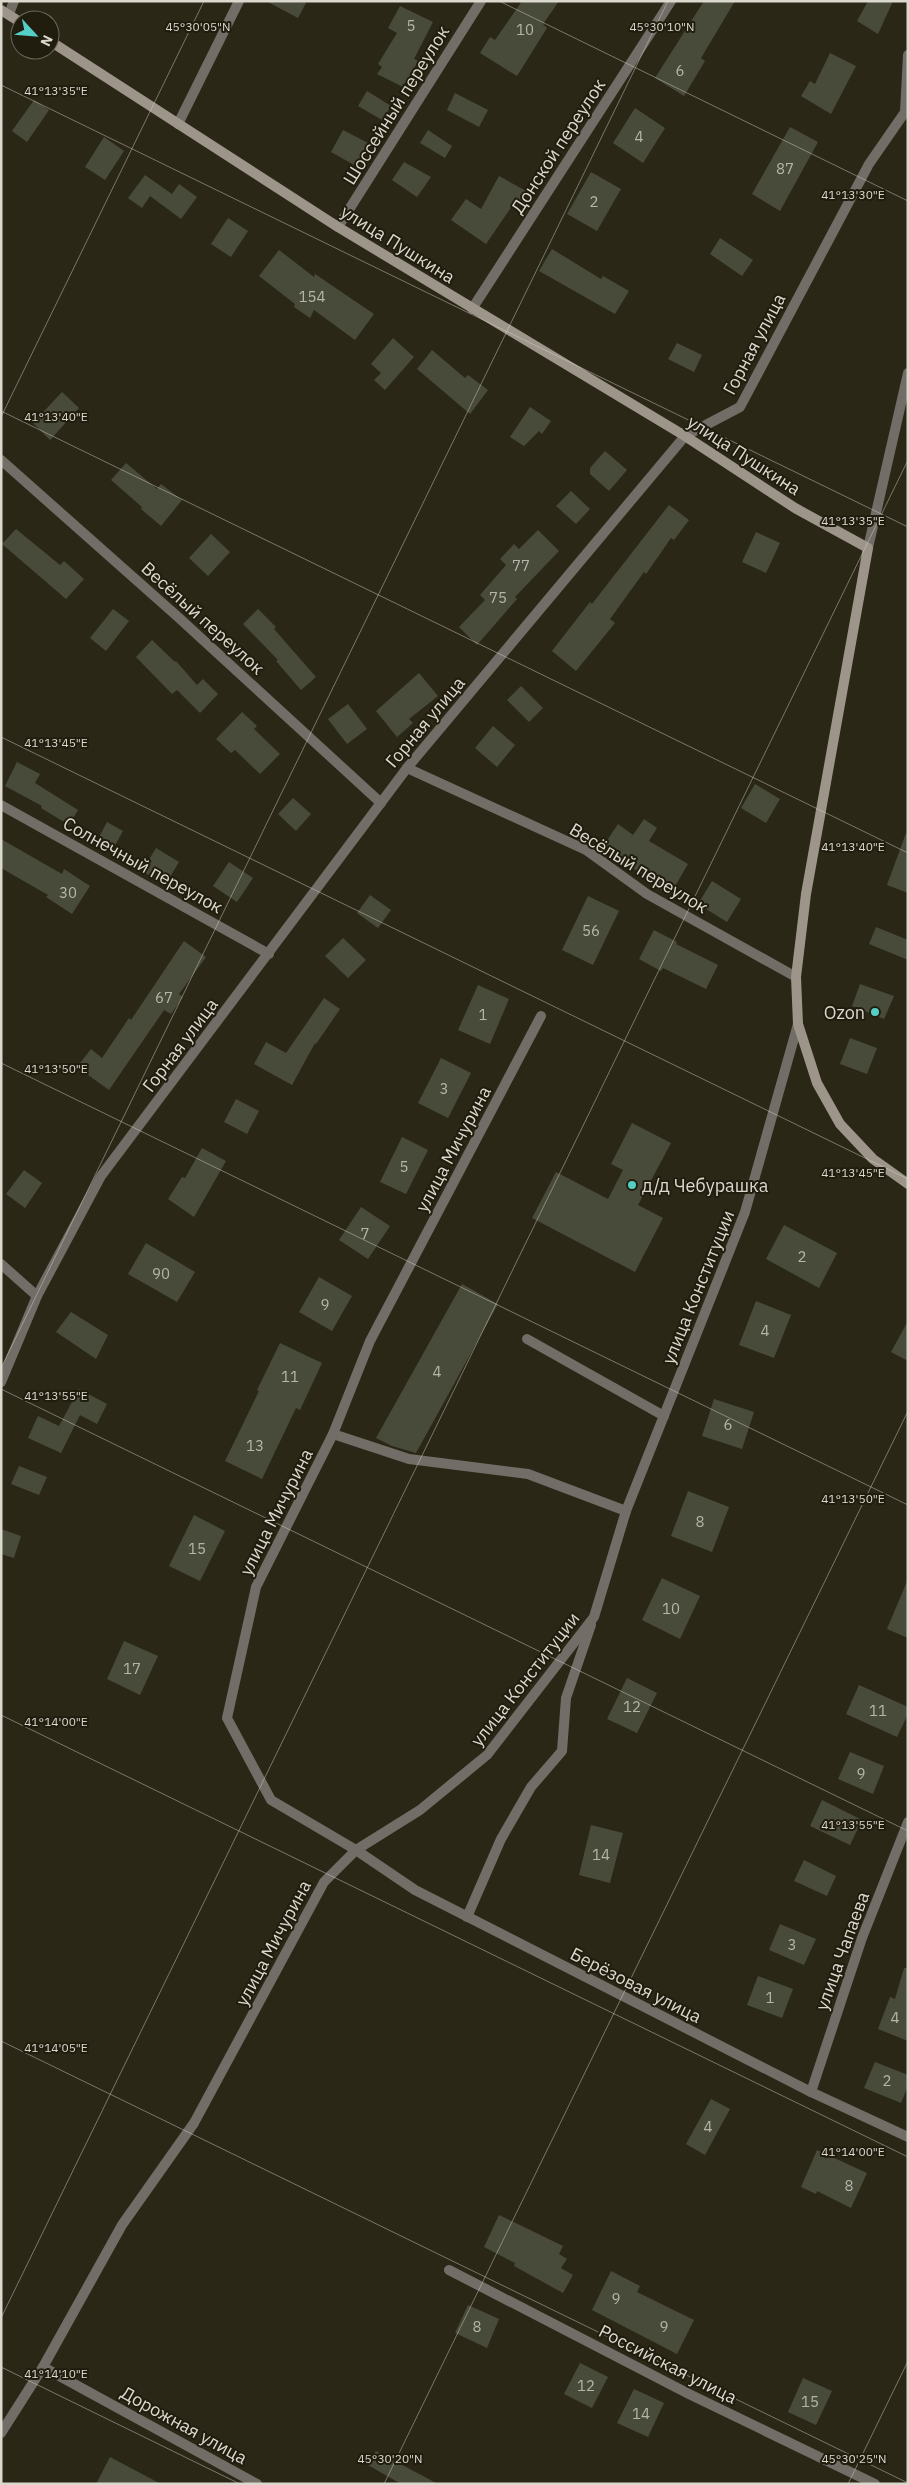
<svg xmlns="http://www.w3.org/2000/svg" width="909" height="2485" viewBox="0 0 909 2485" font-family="'IBM Plex Sans',sans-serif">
  <rect width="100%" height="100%" fill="#2b2717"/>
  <g fill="#494b3a">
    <polygon points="266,1 307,1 298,18"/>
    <polygon points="522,1 559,1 543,24 547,28 517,76 480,53 490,37 495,40"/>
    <polygon points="704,1 735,1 701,58 705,61 684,96 655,78"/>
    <polygon points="868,1 893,1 878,34 857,21"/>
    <polygon points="400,6 433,22 414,59 418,61 403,87 377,74 382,67 378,64 397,33 388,28"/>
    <polygon points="830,53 856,66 831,114 801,96 810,81 815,84"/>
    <polygon points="367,91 391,106 382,120 358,106"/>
    <polygon points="455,93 488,110 479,127 447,110"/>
    <polygon points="34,100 49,110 27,142 12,131"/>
    <polygon points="635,108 665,128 643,163 613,143"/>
    <polygon points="790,127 818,142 780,211 752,194"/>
    <polygon points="343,130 368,143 356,166 331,152"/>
    <polygon points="428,130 452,146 445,158 420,143"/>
    <polygon points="104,137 124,151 105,180 85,167"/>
    <polygon points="404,162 431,177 417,197 392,180"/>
    <polygon points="591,172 621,189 597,231 567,214"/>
    <polygon points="145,175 172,194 179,184 197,197 181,219 150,196 142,208 128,198"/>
    <polygon points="499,176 526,191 516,208 512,206 486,244 451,220 466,199 481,209"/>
    <polygon points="228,218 248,231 231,257 211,244"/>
    <polygon points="720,238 753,260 742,276 710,254"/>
    <polygon points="552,249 601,279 603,276 629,291 615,314 539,271"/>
    <polygon points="279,250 314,277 315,274 374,314 355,340 314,310 310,318 294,307 295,304 259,276"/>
    <polygon points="393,338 414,357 385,390 374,380 381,373 371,364"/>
    <polygon points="677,343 702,355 694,372 668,359"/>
    <polygon points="432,350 465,378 468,375 488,390 470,414 417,369"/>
    <polygon points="62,392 79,408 50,440 33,423"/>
    <polygon points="530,407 551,421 542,434 539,431 524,446 510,437"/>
    <polygon points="605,451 627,470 609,491 590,474 590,468"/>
    <polygon points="126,463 157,489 161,484 182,500 161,526 141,509 142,507 111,480"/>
    <polygon points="571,491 590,509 576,524 556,506"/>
    <polygon points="669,505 689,520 674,540 671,538 646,574 644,572 610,619 615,623 576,671 552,651 590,602 592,604"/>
    <polygon points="16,529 60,565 64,561 84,579 66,599 2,544"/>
    <polygon points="538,530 559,551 515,597 517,599 477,645 459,627 485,600 480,595 506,565 500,559 514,544 519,549"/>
    <polygon points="756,532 780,543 766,573 742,562"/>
    <polygon points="211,534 230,552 208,576 189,558"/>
    <polygon points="113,609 129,621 106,651 90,638"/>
    <polygon points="258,609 276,627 274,629 316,677 301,690 276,661 278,660 243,624"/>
    <polygon points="152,640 175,662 176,661 197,685 203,679 218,694 200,713 177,690 172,694 136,657"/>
    <polygon points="419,673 438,696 409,719 413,723 397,737 376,711"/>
    <polygon points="521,686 543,708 529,722 507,700"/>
    <polygon points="348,704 367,729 347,744 328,719"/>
    <polygon points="242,712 257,726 254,729 280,754 260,774 235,750 231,753 216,739"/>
    <polygon points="493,726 515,745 497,767 475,748"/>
    <polygon points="17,762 40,774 35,783 78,810 69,825 41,808 42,806 5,786"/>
    <polygon points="755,784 780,799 766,823 741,808"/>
    <polygon points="293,798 311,814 296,831 278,814"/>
    <polygon points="644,819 657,828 649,841 688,864 670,895 646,881 648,878 602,848 618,824 633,835"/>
    <polygon points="107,822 123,831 113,849 97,841"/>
    <polygon points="906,833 908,833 908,893 887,885"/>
    <polygon points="1,839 62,874 64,869 90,886 72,914 46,897 48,895 1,868"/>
    <polygon points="156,848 179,862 165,885 142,871"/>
    <polygon points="229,862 253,878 237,902 213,886"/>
    <polygon points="712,881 741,899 727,922 698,904"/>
    <polygon points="370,895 391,910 378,928 357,913"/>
    <polygon points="588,896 619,911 593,965 562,950"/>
    <polygon points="876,927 908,940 908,960 869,944"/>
    <polygon points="654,930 677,942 676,944 718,965 706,989 663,968 661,971 639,959"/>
    <polygon points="343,938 366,960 348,978 325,956"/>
    <polygon points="184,941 206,957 179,994 183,997 171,1014 164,1010 109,1090 77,1067 91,1049 102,1058 129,1018 131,1020"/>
    <polygon points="860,984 894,996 884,1019 852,1006"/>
    <polygon points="478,985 509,999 490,1044 458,1030"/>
    <polygon points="324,998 340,1009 316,1044 315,1043 292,1085 254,1064 266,1042 286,1053"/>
    <polygon points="850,1038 877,1048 867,1074 840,1064"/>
    <polygon points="441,1058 471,1073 448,1118 418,1103"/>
    <polygon points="236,1099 259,1111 247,1134 224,1122"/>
    <polygon points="632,1123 671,1143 638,1205 663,1218 635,1272 532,1218 556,1172 608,1199 623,1170 611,1164"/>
    <polygon points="402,1137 428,1150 406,1194 380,1182"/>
    <polygon points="202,1148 226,1161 194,1217 168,1199 182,1177 185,1178"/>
    <polygon points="24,1170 42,1183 25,1208 6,1194"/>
    <polygon points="361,1207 390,1226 368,1259 339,1240"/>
    <polygon points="784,1225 837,1253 819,1288 766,1259"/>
    <polygon points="146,1243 195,1272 177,1302 128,1274"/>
    <polygon points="319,1277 352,1296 332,1331 299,1312"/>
    <polygon points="462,1284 498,1304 416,1453 392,1446 376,1438"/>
    <polygon points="756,1301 791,1315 774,1358 739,1345"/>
    <polygon points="71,1312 108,1335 96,1359 56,1332"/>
    <polygon points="908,1321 908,1361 891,1352"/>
    <polygon points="280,1343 322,1363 300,1410 296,1408 262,1479 225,1461 259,1391 257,1390"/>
    <polygon points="79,1389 107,1404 97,1424 80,1415 61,1453 28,1438 38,1416 59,1426"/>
    <polygon points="714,1399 754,1412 742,1449 702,1436"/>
    <polygon points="19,1466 47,1477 39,1495 11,1484"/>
    <polygon points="688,1491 729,1507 712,1552 671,1536"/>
    <polygon points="194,1515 225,1531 200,1581 169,1566"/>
    <polygon points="1,1529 21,1536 14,1558 1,1554"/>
    <polygon points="662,1578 700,1596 680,1639 642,1620"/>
    <polygon points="908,1579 908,1638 887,1629"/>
    <polygon points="124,1641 158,1656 140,1695 107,1679"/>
    <polygon points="627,1678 657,1693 637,1733 607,1719"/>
    <polygon points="859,1685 908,1707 908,1714 897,1737 846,1714"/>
    <polygon points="850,1752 884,1766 873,1794 838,1779"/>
    <polygon points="822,1800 862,1820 850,1845 810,1826"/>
    <polygon points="591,1825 623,1833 610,1883 579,1875"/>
    <polygon points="804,1860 836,1876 827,1896 794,1881"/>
    <polygon points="780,1924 816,1939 804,1965 769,1950"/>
    <polygon points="904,1968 908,1968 908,2041 878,2029 890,1997 895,1999"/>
    <polygon points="758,1976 793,1989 782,2018 747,2005"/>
    <polygon points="875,2062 908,2075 908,2086 901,2103 864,2088"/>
    <polygon points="711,2099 730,2109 705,2155 686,2144"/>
    <polygon points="817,2150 867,2173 851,2208 817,2191 816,2194 801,2187"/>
    <polygon points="499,2215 563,2246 559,2254 567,2259 561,2268 573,2275 563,2293 514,2266 515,2263 484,2247"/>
    <polygon points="611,2271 640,2286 637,2292 694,2320 677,2354 592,2310"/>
    <polygon points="468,2305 499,2319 487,2348 455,2333"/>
    <polygon points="580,2363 608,2377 592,2408 564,2394"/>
    <polygon points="803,2378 832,2391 816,2425 788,2412"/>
    <polygon points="634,2389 664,2403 648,2437 617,2423"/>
    <polygon points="376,2451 438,2484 401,2484 368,2465"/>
    <polygon points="110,2457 161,2484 96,2484"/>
  </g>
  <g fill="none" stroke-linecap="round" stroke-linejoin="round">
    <g stroke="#726d66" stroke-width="10">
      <polyline points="9,14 14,1"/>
      <polyline points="178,124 239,1"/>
      <polyline points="338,227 481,1"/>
      <polyline points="472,309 671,1"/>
      <polyline points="1,460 178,617 381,803"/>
      <polyline points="868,548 908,373"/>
      <polyline points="407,768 586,850 647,894 796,977"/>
      <polyline points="1,805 269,954"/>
      <polyline points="541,1016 370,1341 333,1434 409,1459 528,1474 626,1511"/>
      <polyline points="1,1264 37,1296"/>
      <polyline points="527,1339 664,1416"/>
      <polyline points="1,1382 37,1296 101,1176 407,768 685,436 740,407 869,164 905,112 908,55"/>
      <polyline points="333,1434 256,1587 227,1718 271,1800 356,1850 415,1890 811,2092 908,2137"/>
      <polyline points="467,1917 501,1839 531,1787 562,1751 566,1698 591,1625"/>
      <polyline points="811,2092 862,1938 908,1822"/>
      <polyline points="449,2270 689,2394 875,2484"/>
      <polyline points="43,2367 257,2484"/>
      <polyline points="1,2433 43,2367 122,2225 194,2123 324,1882 356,1850 420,1810 487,1755 594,1617 626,1511 745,1212 798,1024"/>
    </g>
    <g stroke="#9d958a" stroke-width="10">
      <polyline points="1,10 20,22"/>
      <polyline points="50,41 338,227 685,436 795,508 868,548 806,894 796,977 798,1024 817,1083 840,1124 873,1159 908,1184"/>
    </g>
  </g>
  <path fill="none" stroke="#dbd8ce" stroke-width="1" stroke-opacity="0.45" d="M499,1L908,201M1,85L908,527M1,411L908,853M1,417L204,1M1,737L908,1179M1,1063L908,1505M1,1368L668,1M1,1389L908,1831M1,1715L908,2157M1,2041L908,2483M1,2318L908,460M1,2367L240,2484M384,2484L908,1411M848,2484L908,2361"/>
  <g fill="#55cec6" stroke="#211d0e" stroke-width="2">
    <circle cx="875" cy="1012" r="5"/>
    <circle cx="632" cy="1185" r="5"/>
  </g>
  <g text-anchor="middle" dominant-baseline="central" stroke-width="4" stroke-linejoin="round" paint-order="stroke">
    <g font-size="15" fill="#b6b5a9">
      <text x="411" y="25">5</text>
      <text x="525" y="29">10</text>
      <text x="680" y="70">6</text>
      <text x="639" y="136">4</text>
      <text x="785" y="168">87</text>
      <text x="594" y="201">2</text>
      <text x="312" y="296">154</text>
      <text x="521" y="565">77</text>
      <text x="498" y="597">75</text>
      <text x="68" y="892">30</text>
      <text x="591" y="930">56</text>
      <text x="164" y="997">67</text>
      <text x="483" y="1014">1</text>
      <text x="444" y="1088">3</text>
      <text x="404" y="1166">5</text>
      <text x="365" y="1233">7</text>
      <text x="802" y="1256">2</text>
      <text x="161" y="1273">90</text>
      <text x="325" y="1304">9</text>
      <text x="765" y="1330">4</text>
      <text x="437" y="1371">4</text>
      <text x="290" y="1376">11</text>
      <text x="728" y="1424">6</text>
      <text x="255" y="1445">13</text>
      <text x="700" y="1521">8</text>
      <text x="197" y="1548">15</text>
      <text x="671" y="1608">10</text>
      <text x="132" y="1668">17</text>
      <text x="632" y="1706">12</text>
      <text x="878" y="1710">11</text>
      <text x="861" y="1773">9</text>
      <text x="601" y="1854">14</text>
      <text x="792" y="1944">3</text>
      <text x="770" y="1997">1</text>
      <text x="895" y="2017">4</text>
      <text x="887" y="2080">2</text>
      <text x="708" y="2126">4</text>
      <text x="849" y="2185">8</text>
      <text x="616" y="2298">9</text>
      <text x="477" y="2326">8</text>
      <text x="664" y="2326">9</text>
      <text x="586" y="2385">12</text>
      <text x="810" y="2401">15</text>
      <text x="641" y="2413">14</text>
    </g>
    <g font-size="18" fill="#dbd8ce" stroke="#211d0e">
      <text transform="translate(396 105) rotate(-58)">Шоссейный переулок</text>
      <text transform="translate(558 146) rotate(-57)">Донской переулок</text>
      <text transform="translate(398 244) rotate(32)">улица Пушкина</text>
      <text transform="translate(754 344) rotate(-62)">Горная улица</text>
      <text transform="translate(744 455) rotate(33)">улица Пушкина</text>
      <text transform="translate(203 618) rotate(42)">Весёлый переулок</text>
      <text transform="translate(425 722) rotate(-50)">Горная улица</text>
      <text transform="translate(143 865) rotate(29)">Солнечный переулок</text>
      <text transform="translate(639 868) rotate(31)">Весёлый переулок</text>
      <text transform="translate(180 1045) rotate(-53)">Горная улица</text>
      <text transform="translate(453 1149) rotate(-62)">улица Мичурина</text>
      <text transform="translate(698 1287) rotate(-68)">улица Конституции</text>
      <text transform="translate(276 1512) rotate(-63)">улица Мичурина</text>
      <text transform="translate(525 1679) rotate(-52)">улица Конституции</text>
      <text transform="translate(273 1943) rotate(-62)">улица Мичурина</text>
      <text transform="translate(842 1951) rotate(-70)">улица Чапаева</text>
      <text transform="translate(636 1985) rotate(27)">Берёзовая улица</text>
      <text transform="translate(668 2364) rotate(27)">Российская улица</text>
      <text transform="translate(184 2425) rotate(29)">Дорожная улица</text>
    </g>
    <g font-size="18" fill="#dbd8ce" stroke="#211d0e" text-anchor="end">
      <text x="865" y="1012">Ozon</text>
      <text x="642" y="1185" text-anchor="start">д/д Чебурашка</text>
    </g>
  </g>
  <g font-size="12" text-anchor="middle" fill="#dbd8ce" stroke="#211d0e" stroke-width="4" stroke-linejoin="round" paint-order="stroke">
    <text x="198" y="31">45°30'05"N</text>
    <text x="662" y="31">45°30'10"N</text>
    <text x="56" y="95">41°13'35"E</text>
    <text x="853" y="199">41°13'30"E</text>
    <text x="56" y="421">41°13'40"E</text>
    <text x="853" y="525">41°13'35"E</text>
    <text x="56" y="747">41°13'45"E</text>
    <text x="853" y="851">41°13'40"E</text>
    <text x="56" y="1073">41°13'50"E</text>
    <text x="853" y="1177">41°13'45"E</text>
    <text x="56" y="1400">41°13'55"E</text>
    <text x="853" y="1503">41°13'50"E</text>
    <text x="56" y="1726">41°14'00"E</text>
    <text x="853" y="1829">41°13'55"E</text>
    <text x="56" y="2052">41°14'05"E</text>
    <text x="853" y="2156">41°14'00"E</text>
    <text x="56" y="2378">41°14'10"E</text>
    <text x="390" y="2463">45°30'20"N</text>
    <text x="854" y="2463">45°30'25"N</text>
  </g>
  <rect width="909" height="2485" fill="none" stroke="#dbd8ce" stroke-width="5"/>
  <g transform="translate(35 35) rotate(116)"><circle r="24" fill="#211d0e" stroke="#6b685b"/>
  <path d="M0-4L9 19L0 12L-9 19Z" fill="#55cec6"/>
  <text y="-8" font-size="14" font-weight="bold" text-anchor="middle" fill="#dbd8ce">N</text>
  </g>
</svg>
